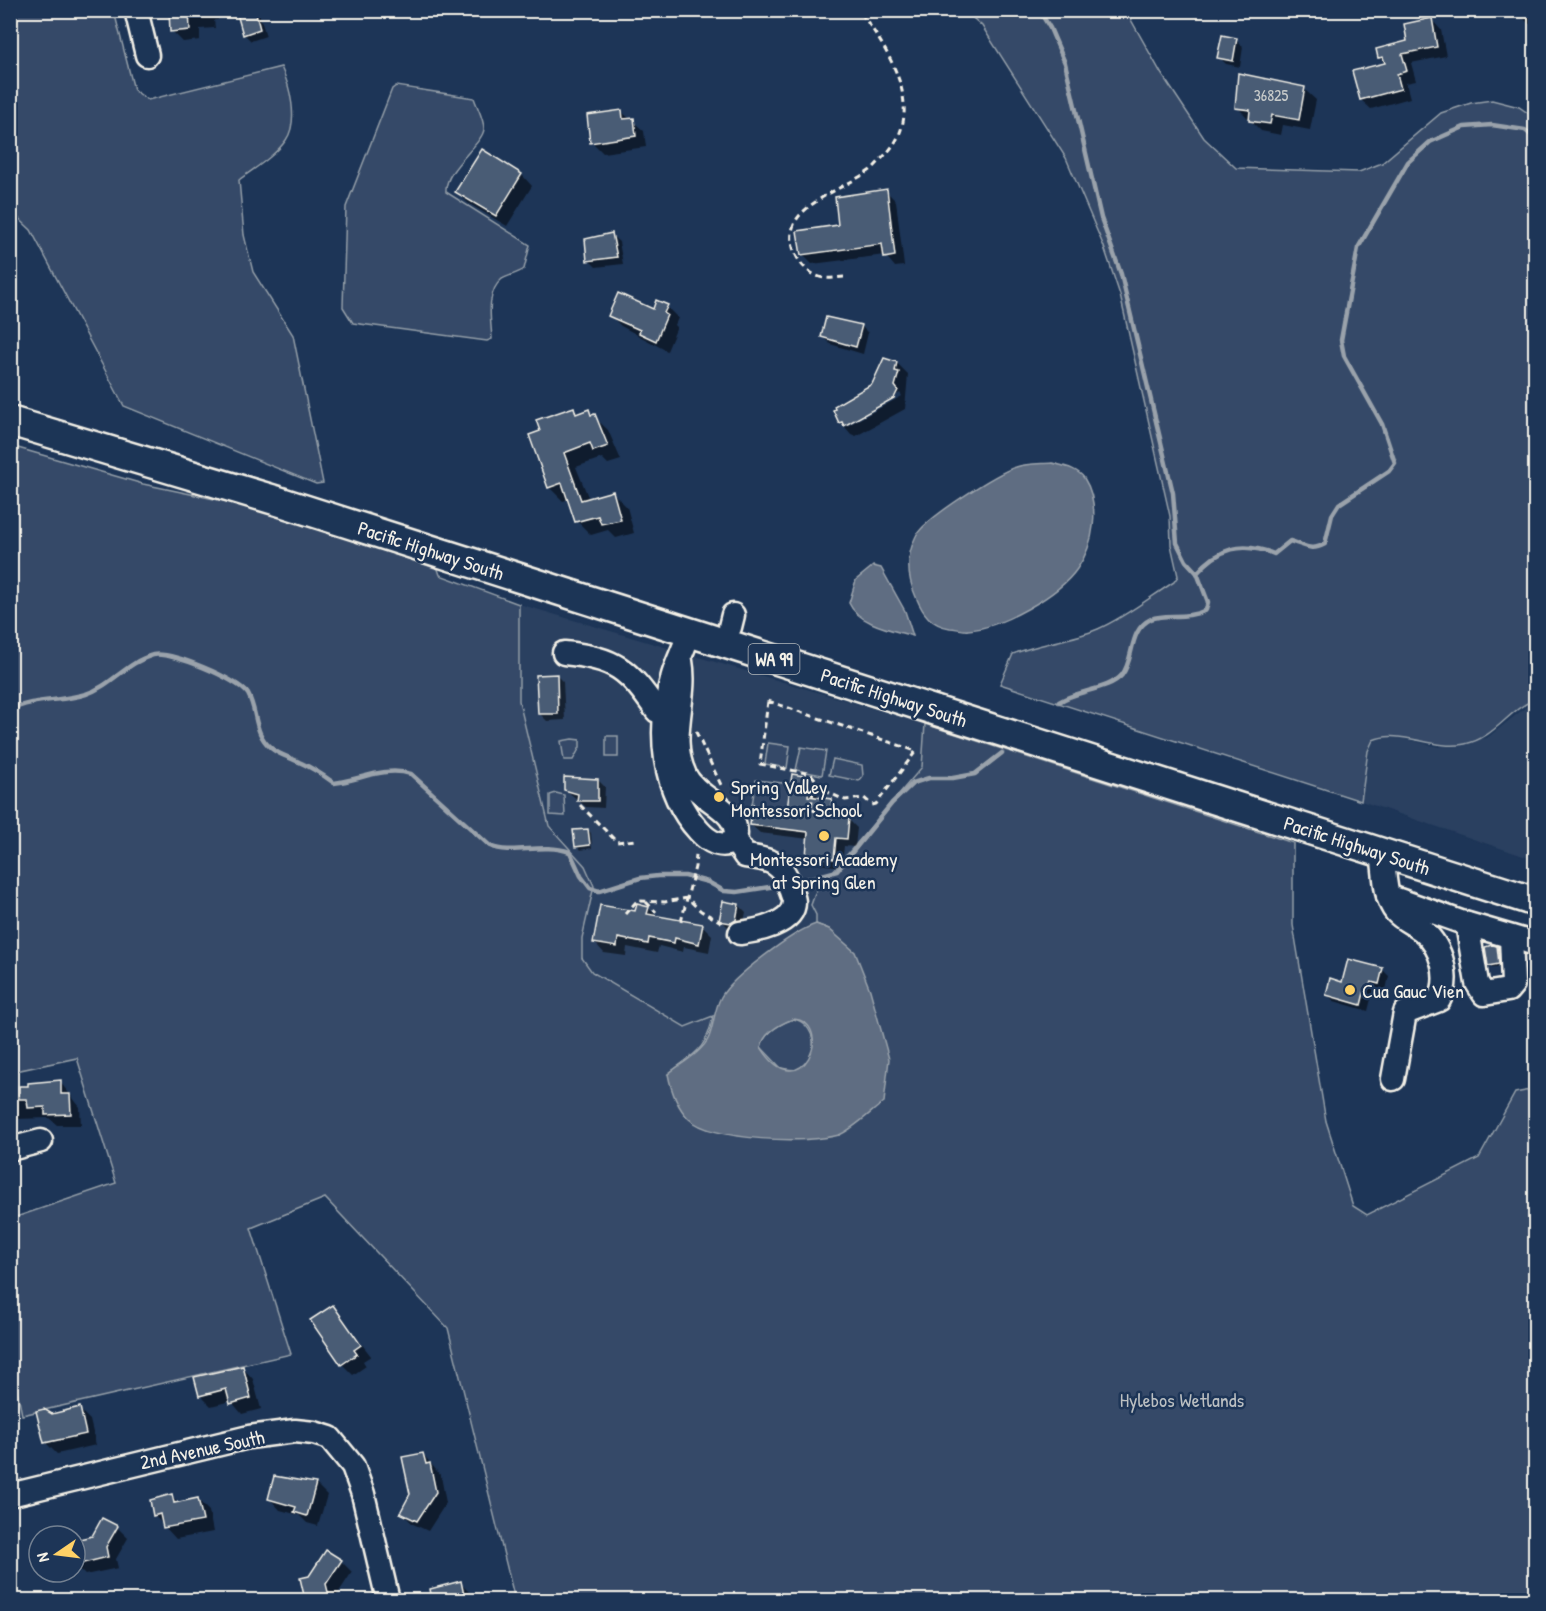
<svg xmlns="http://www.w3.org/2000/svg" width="1546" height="1611" viewBox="0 0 1546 1611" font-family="'Patrick Hand',sans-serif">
  <rect width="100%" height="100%" fill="#1d3557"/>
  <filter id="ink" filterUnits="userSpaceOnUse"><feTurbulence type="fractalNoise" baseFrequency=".0167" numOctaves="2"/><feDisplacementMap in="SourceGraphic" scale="12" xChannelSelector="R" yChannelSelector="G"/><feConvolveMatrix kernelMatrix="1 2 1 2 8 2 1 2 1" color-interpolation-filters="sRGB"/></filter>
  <g filter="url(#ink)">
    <g fill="#2a4060">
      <polygon points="519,604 925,724 922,767 816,891 816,924 803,928 722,995 713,1016 685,1027 592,971 582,958 582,938 594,886 563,839 549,826 519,701"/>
      <polygon points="1535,700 1535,860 1361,801 1369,751 1373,740 1381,736 1397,737 1439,747 1487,738"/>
    </g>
    <g fill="#354a67" stroke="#949ea8" stroke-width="1.5">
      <path d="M10,11H114L134,90L148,100L281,67C290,86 299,121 286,140C275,156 255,168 239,180L244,235L253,272L293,335L323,483L316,484L124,406L31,230L11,211Z"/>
      <path d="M965,11H1126L1161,73L1204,138L1236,168L1359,172L1382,163L1441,113L1471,103L1492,100L1519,107L1535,118V700C1509,708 1496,738 1465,744C1434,751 1400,728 1373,740L1368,751L1361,801L1000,684L1013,654C1040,643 1070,641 1098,629C1124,618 1149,598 1174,582L1178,576L1171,545L1170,516L1120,295L1104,247L1066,158L982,26Z"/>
      <path d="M396,86L474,98C477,107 484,119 484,129C483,144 444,169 446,192L530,245L524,269C517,274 509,275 502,279C485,293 491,320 492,339L487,341L353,323L343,307L346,207L392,89Z"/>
      <path d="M11,446L143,484L257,508L438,569L440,575L519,604V701L549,826L585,866L594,886L582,938V958L592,972L685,1027L713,1016C707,1050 694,1054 668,1074L840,1135L829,929L816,924V915L811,905L816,891L922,767L925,724L1293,843V925L1326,1121L1353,1206L1367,1215L1479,1158L1515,1093L1535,1089V1600H515L448,1328L325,1198L251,1228L291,1354L22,1415L11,1360L10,1219L116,1183L77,1058L11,1072Z"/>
      <rect x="606" y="736" width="12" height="21"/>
      <polygon points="572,739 580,740 580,747 573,760 564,760 561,741"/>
      <polygon points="768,743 790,746 787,768 765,764"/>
      <polygon points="801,747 826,751 822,775 796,770"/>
      <polygon points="833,759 862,765 863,776 859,781 829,775"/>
      <polygon points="756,780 791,784 790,809 752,805"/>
      <polygon points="556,793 564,795 565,816 550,815 550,795"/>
      <path d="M793,1019C815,1021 823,1061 800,1069C795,1071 787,1069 781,1068L761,1047C764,1032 780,1024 793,1019Z"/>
    </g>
    <g fill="#5e6d82" stroke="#9aa2ab" stroke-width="1.5" fill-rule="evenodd">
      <path d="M1052,463C1063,466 1077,468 1084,478C1101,505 1094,545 1077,569C1059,595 1001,628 968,630C963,631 956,628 950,628C931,625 923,614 916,597C907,577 906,556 916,536C924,519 997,473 1016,467C1027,463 1041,464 1052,463Z"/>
      <path d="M873,566L881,568L905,611L913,636C892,630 858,624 849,603L856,580Z"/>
      <path d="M816,924L829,929L855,952L870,990L889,1059L884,1102C873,1110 851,1131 839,1135C808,1144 713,1141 689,1119C677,1107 671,1090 668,1074C680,1064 703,1052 709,1037C714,1024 714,1010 721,997C732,977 794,931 816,924ZM793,1019C837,1022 801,1111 761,1047C764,1032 780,1024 793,1019Z"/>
    </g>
    <g fill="#0007">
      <polygon points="170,10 217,10 218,20 214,20 215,28 200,29 200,40 183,42 172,31"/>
      <polygon points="238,10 258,10 266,36 251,41 244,34"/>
      <polygon points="291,10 306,10 294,14"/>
      <polygon points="1521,10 1536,10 1536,23 1529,24 1522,17"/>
      <polygon points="1432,20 1441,30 1446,56 1411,63 1416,81 1406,83 1410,98 1371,109 1361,100 1353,73 1386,64 1379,57 1409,42"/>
      <polygon points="1236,40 1243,47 1240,67 1226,64 1219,57"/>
      <polygon points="1304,89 1316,100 1310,130 1283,125 1281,135 1261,131 1237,107"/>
      <polygon points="622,112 644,131 646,147 603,153 592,142"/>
      <polygon points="483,151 522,175 532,186 507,226 468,203 457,192"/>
      <polygon points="886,191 896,201 904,266 895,267 885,255 812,264 802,254"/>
      <polygon points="611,235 619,242 623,264 596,267 589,260"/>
      <polygon points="667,307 678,318 675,325 677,327 667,351 621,326 610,315"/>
      <polygon points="861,326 868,333 863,354 830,344 823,337"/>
      <polygon points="897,363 908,374 905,409 856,436 851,434 845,427 902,396 900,393 844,424 844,426 835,411 874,385"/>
      <polygon points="573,409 579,414 588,411 608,430 621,460 608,464 602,458 576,467 589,499 613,493 627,507 634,533 616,538 608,530 591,535 577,521 569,499 563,501 549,487 542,432"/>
      <polygon points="556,675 563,682 565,720 547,721 540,714"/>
      <polygon points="810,778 818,787 817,798 832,800 840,809 839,818 848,819 857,828 855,847 844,846 842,867 816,864 807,856 809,839 760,833 751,825 788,811"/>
      <polygon points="598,780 605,787 604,808 586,807 566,790"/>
      <polygon points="588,830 591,833 592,848 580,850 577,846"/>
      <polygon points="739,905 746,912 743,927 739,930 728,927 721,920"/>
      <polygon points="648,908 658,917 702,925 712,935 709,952 684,947 683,952 659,946 657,953 627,947 626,956 604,953 595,943"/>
      <polygon points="1496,948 1499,951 1501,967 1492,968 1489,965"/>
      <polygon points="1382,969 1389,976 1386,990 1377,988 1375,995 1372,995 1368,1011 1334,1001 1327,994 1343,984"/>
      <polygon points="60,1082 80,1107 81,1125 57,1125 49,1118 16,1119 18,1130 10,1132 10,1091"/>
      <polygon points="332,1306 371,1356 363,1361 366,1366 353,1375 342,1364"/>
      <polygon points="242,1367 253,1379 261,1409 242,1414 231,1401 211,1406 200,1395"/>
      <polygon points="79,1409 90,1420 96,1445 57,1454 46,1443 38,1412 52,1415"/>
      <polygon points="423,1454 441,1476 446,1503 428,1531 413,1524 402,1513 411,1494"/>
      <polygon points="297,1479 316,1484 327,1495 318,1526 307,1523 299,1515 280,1510 269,1498 295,1483"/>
      <polygon points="172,1496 179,1504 198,1500 209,1511 213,1532 176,1539 154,1515"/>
      <polygon points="117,1527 128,1538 116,1559 118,1568 85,1575 75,1565 75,1542"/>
      <polygon points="341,1561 352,1572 337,1595 338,1600 307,1600 301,1579"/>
      <polygon points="460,1583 471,1594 473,1600 434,1600 431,1590"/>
    </g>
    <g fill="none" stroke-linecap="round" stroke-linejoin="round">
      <g stroke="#9aa2ab" stroke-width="4.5">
        <polyline points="1039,10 1050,28 1065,63 1101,218 1121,274 1173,493 1177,543 1186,561 1197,573"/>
        <path d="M1059,702C1078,690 1109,690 1122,675C1135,658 1128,630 1151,619C1166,613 1187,620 1206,610L1208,602L1197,573C1219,548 1242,541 1274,554L1290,541C1305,545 1310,552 1325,544L1332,515L1339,504L1389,471L1395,463L1382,424L1344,356L1341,340L1358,248L1408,162L1430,142L1464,127L1492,125L1525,130L1536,139"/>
        <path d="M10,710C34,698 61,702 86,694C111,686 127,662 153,655C171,651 238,679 248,694C258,712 253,733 271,748C279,755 289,757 299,762C311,767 323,775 334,783C360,780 385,766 411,774L490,846C513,856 541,842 570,852L581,876L590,888L599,891L640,878L658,876H685L708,882L724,891L737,892L782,885"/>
        <polyline points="796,882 837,871 892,803 913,783 929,778 953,778 975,774 1002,753"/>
      </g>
    </g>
    <g fill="#485b74" stroke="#f4f1e8" stroke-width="1.5">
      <polygon points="169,10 189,10 190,30 170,32"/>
      <polygon points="236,10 255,10 260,29 243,35"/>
      <polygon points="1432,18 1437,47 1402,54 1407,71 1397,74 1401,89 1360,100 1352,71 1385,63 1383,57 1378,58 1376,49 1407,41 1404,24"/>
      <polygon points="1222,35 1237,38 1233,61 1217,58"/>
      <polygon points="1238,73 1305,87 1299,120 1272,115 1270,124 1249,121 1250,110 1235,108"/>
      <polygon points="622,110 623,119 634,118 636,136 590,143 587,115"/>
      <polygon points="482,149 522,174 496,216 455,192"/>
      <polygon points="887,189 895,256 884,258 882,244 801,255 797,231 838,225 835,197"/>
      <polygon points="612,233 617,257 587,261 585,239"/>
      <polygon points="618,293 653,309 656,300 668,305 664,313 667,315 656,341 639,333 640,330 608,316"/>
      <polygon points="826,317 862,325 856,347 821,337"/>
      <polygon points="884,358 897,362 895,371 899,372 895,386 898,390 894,398 844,426 842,422 839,423 833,410 835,409 834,406 872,384"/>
      <polygon points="574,407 576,414 589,409 591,415 595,414 608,446 593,451 590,443 564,453 581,500 613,491 621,520 601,524 598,516 575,522 562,483 548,488 529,435 540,431 536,420"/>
      <polygon points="557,674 558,714 538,714 536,675"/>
      <polygon points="792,774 810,777 808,796 832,799 830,815 849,818 847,839 836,838 834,859 806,856 808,832 750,825 752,805 787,809"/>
      <polygon points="564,777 598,779 598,801 577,801 578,794 564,790"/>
      <polygon points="588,829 590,845 575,847 573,830"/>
      <polygon points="723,901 739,904 736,920 731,923 719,921"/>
      <polygon points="637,904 649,907 647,914 703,924 699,944 675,938 674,943 649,938 648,944 618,938 617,947 593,943 600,905 635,911"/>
      <polygon points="1492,945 1497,946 1499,964 1488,966 1485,947"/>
      <polygon points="1348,959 1383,968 1379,984 1371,982 1368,989 1365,989 1361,1005 1326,995 1330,978 1342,982"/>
      <polygon points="61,1080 61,1094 70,1094 71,1114 45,1115 45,1107 28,1108 27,1099 19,1099 19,1086 28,1086 28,1083"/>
      <polygon points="333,1305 361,1345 354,1350 357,1354 341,1365 310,1320"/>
      <polygon points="243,1366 251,1398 230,1404 226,1389 199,1396 194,1377"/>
      <polygon points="80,1407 86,1434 44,1443 36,1411 44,1409 52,1414"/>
      <polygon points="423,1453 426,1464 430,1463 436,1492 417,1521 400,1513 410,1494 402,1457"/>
      <polygon points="274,1476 316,1483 307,1516 294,1512 296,1507 268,1499"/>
      <polygon points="172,1494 174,1503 198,1498 203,1521 163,1528 160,1514 153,1516 150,1500"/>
      <polygon points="102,1518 118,1526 106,1547 108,1557 75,1565 75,1540 92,1536"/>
      <polygon points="326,1550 342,1560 326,1584 330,1600 305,1600 300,1578 309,1576"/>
      <polygon points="461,1581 465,1600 432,1600 430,1589"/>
    </g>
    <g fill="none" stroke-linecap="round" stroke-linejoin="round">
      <defs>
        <g id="minor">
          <polyline points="136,10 147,55"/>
          <polyline points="730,627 733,615"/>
          <path d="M564,653C616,658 628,669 657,711L667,707"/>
          <path d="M681,661C688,699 667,737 685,775C697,801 743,808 735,841C721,849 709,842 699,831C662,791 657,730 672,679C676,663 685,648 689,632"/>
          <path d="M735,841L745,856C770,859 784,863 790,888C791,892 794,898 794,902C794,924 756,931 740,933"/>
          <path d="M1382,853C1385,871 1384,898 1396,912C1403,920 1415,924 1423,931C1442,947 1451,979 1439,1000L1405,1013L1393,1079"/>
          <polyline points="1388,896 1461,922 1536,944"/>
          <polyline points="1467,924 1477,983 1484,994 1508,990 1513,984 1511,937"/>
          <polyline points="10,1149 41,1141"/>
          <polyline points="10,1495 249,1437 295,1431 314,1433 330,1438 353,1466 363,1494 388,1600"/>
        </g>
        <polyline id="major" points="10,421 278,501 1536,902"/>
      </defs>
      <use href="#minor" stroke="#f4f1e8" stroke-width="27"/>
      <use href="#major" stroke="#f4f1e8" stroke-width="33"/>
      <g stroke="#f4f1e8" stroke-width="3" stroke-dasharray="6 4.5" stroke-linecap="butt">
        <path d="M844,277C838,277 831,279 825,278C799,275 780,237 800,215C818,196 844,187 866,173C874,169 880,160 886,154C928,110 888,50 859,10"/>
        <polygon points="768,701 916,751 876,804 872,805 864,798 845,800 825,791 811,774 760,764"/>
        <polyline points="696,732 721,785"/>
        <polyline points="813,790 811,810 843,815"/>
        <polyline points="580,805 617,842 636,840"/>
        <polyline points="646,902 656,912"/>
        <polyline points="625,914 637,901 665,902 687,898 701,911 725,924"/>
        <polyline points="681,922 695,867 696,854"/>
      </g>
      <use href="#minor" stroke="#1d3557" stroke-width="22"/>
      <use href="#major" stroke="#1d3557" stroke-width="28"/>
    </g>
  </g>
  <g fill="#ffd166" stroke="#1d3557" stroke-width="2">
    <circle cx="719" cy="797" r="6"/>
    <circle cx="824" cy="836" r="6"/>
    <circle cx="1350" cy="990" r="6"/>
  </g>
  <g text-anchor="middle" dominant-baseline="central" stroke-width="5" stroke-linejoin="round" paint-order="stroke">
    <g font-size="16" fill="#c9cccb">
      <text x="1271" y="95">36825</text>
    </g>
    <rect fill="#1d3557" stroke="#b4b9bc" stroke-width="1.5" x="748.5" y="644" width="51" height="30" rx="4.5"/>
    <g font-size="18" font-weight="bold" fill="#f4f1e8">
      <text x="774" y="659">WA 99</text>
    </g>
    <g font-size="20" fill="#f4f1e8" stroke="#1d3557">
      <text transform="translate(431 550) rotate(18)">Pacific Highway South</text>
      <text transform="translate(894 697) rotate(18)">Pacific Highway South</text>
      <text transform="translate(1357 845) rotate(18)">Pacific Highway South</text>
      <text transform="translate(202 1449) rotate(-12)">2nd Avenue South</text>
    </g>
    <g font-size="20" fill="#f4f1e8" stroke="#1d3557" text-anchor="start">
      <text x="731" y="786">Spring Valley<tspan x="731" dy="23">Montessori School</tspan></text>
      <text x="824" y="858" text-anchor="middle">Montessori Academy<tspan x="824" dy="23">at Spring Glen</tspan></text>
      <text x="1362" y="990">Cua Gauc Vien</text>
    </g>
    <g font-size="20" fill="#bbbfc1" stroke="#1d3557">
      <text x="1182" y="1399">Hylebos Wetlands</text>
    </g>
  </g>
  <rect width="1546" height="1611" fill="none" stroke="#1d3557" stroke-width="36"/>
  <rect x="18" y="18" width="1510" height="1575" fill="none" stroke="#f4f1e8" stroke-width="2" filter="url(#ink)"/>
  <g transform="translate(57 1554) rotate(256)"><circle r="28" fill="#1d3557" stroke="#738091" stroke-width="1.5"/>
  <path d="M0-4.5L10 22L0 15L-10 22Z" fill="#ffd166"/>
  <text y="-9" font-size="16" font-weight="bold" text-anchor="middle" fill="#f4f1e8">N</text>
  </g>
</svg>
